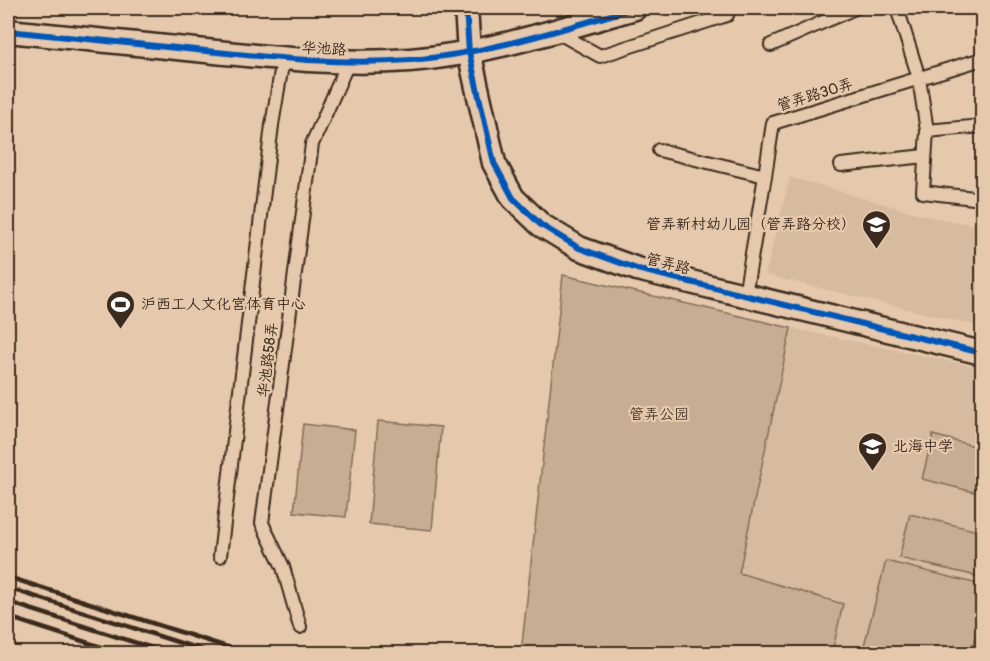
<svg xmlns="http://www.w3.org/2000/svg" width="990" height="661" viewBox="0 0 990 661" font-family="Pangolin,'LXGW WenKai TC',sans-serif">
  <rect width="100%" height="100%" fill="#e6c9ad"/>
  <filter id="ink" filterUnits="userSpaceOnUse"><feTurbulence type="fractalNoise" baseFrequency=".0167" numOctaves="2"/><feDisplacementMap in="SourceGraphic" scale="12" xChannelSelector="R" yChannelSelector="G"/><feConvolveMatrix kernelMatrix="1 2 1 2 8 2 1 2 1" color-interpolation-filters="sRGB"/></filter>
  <g filter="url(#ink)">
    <g fill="#d7bba0">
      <polygon points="790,177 930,217 982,226 982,327 765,275"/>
      <polygon points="791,328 982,368 982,653 832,653 843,604 739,574"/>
    </g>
    <g fill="#c7ad93" stroke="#816c58" stroke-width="1.5">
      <polygon points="563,275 791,328 739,573 843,604 832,653 521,653"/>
      <polygon points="378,421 441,427 432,530 369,524"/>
      <polygon points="303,424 355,430 346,517 294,512"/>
      <polygon points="933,435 982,448 982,494 922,479"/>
      <polygon points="910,514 982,532 982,553 977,576 899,558"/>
      <polygon points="886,561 982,585 982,607 971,653 862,653"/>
    </g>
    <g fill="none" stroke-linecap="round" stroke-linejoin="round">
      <defs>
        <g id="lane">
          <polyline points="897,8 919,78 927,131 923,192 982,199"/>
          <polyline points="557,32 600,56 727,15 728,8"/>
          <polyline points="771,45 855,8"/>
          <polyline points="927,131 982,126"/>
          <polyline points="659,150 765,176 773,123 982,59"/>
          <polyline points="841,165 925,156"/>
          <polyline points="745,295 765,176"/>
          <polyline points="220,556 272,125 283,59"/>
          <polyline points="300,627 283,567 262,523 312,144 348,63"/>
        </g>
        <g id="street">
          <polyline points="466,8 469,52 494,163 513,198 541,225 579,248 637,269 982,353"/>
          <path d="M8,31C74,38 140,44 206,51C274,58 342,65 410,60C486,54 562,29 635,8"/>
        </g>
      </defs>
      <use href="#lane" stroke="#3b2a1e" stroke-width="16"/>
      <use href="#street" stroke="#3b2a1e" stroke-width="27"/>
      <use href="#lane" stroke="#e6c9ad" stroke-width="12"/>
      <use href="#street" stroke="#e6c9ad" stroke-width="22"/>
      <g stroke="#3b2a1e" stroke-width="4.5">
        <polyline points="8,577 249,654"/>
        <polyline points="8,588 215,654"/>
        <polyline points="8,602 171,654"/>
        <polyline points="8,617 123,654"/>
      </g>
      <defs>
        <g id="cycleway">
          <polyline points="466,8 469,52 494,163 513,198 541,225 579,248 637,269 982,353"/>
          <path d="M8,31C74,38 140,44 206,51C274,58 342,65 410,60C486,54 562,29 635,8"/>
        </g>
      </defs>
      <use href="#cycleway" stroke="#e6c9ad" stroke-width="10"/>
      <use href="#cycleway" stroke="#0057b8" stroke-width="6"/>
    </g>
  </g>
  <defs>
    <symbol id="school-pin" viewBox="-11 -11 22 30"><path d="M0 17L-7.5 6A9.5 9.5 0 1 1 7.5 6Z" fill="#3b2a1e" stroke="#e6c9ad"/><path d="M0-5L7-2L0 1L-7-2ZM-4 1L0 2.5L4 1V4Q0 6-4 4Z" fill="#fff"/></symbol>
    <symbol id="stadium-pin" viewBox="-11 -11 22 30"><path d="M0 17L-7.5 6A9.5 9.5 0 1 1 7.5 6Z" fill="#3b2a1e" stroke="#e6c9ad"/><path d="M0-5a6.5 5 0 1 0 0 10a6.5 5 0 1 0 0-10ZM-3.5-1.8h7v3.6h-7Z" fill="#fff"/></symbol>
  </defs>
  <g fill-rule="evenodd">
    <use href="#school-pin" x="860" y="208" width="33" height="45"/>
    <use href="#stadium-pin" x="104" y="288" width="33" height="45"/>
    <use href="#school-pin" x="856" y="430" width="33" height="45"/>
  </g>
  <g text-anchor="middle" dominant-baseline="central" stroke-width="4.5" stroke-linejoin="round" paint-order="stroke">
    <g font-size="15" fill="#3b2a1e" stroke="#e6c9ad">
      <text transform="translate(324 49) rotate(3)">华池路</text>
      <text transform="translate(815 95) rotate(-17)">管弄路30弄</text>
      <text transform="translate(668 264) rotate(14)">管弄路</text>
      <text transform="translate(268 360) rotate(-83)">华池路58弄</text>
    </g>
    <g font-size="15" fill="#3b2a1e" stroke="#e6c9ad" text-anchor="start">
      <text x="856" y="224" text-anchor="end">管弄新村幼儿园（管弄路分校）</text>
      <text x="141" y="304">沪西工人文化宫体育中心</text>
      <text x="893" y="446">北海中学</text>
    </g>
    <g font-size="15" fill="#49372a" stroke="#e6c9ad">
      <text x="659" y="414">管弄公园</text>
    </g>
  </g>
  <rect width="990" height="661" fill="none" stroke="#e6c9ad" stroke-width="30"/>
  <rect x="15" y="15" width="960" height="631" fill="none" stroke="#3b2a1e" stroke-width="2" filter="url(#ink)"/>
</svg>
